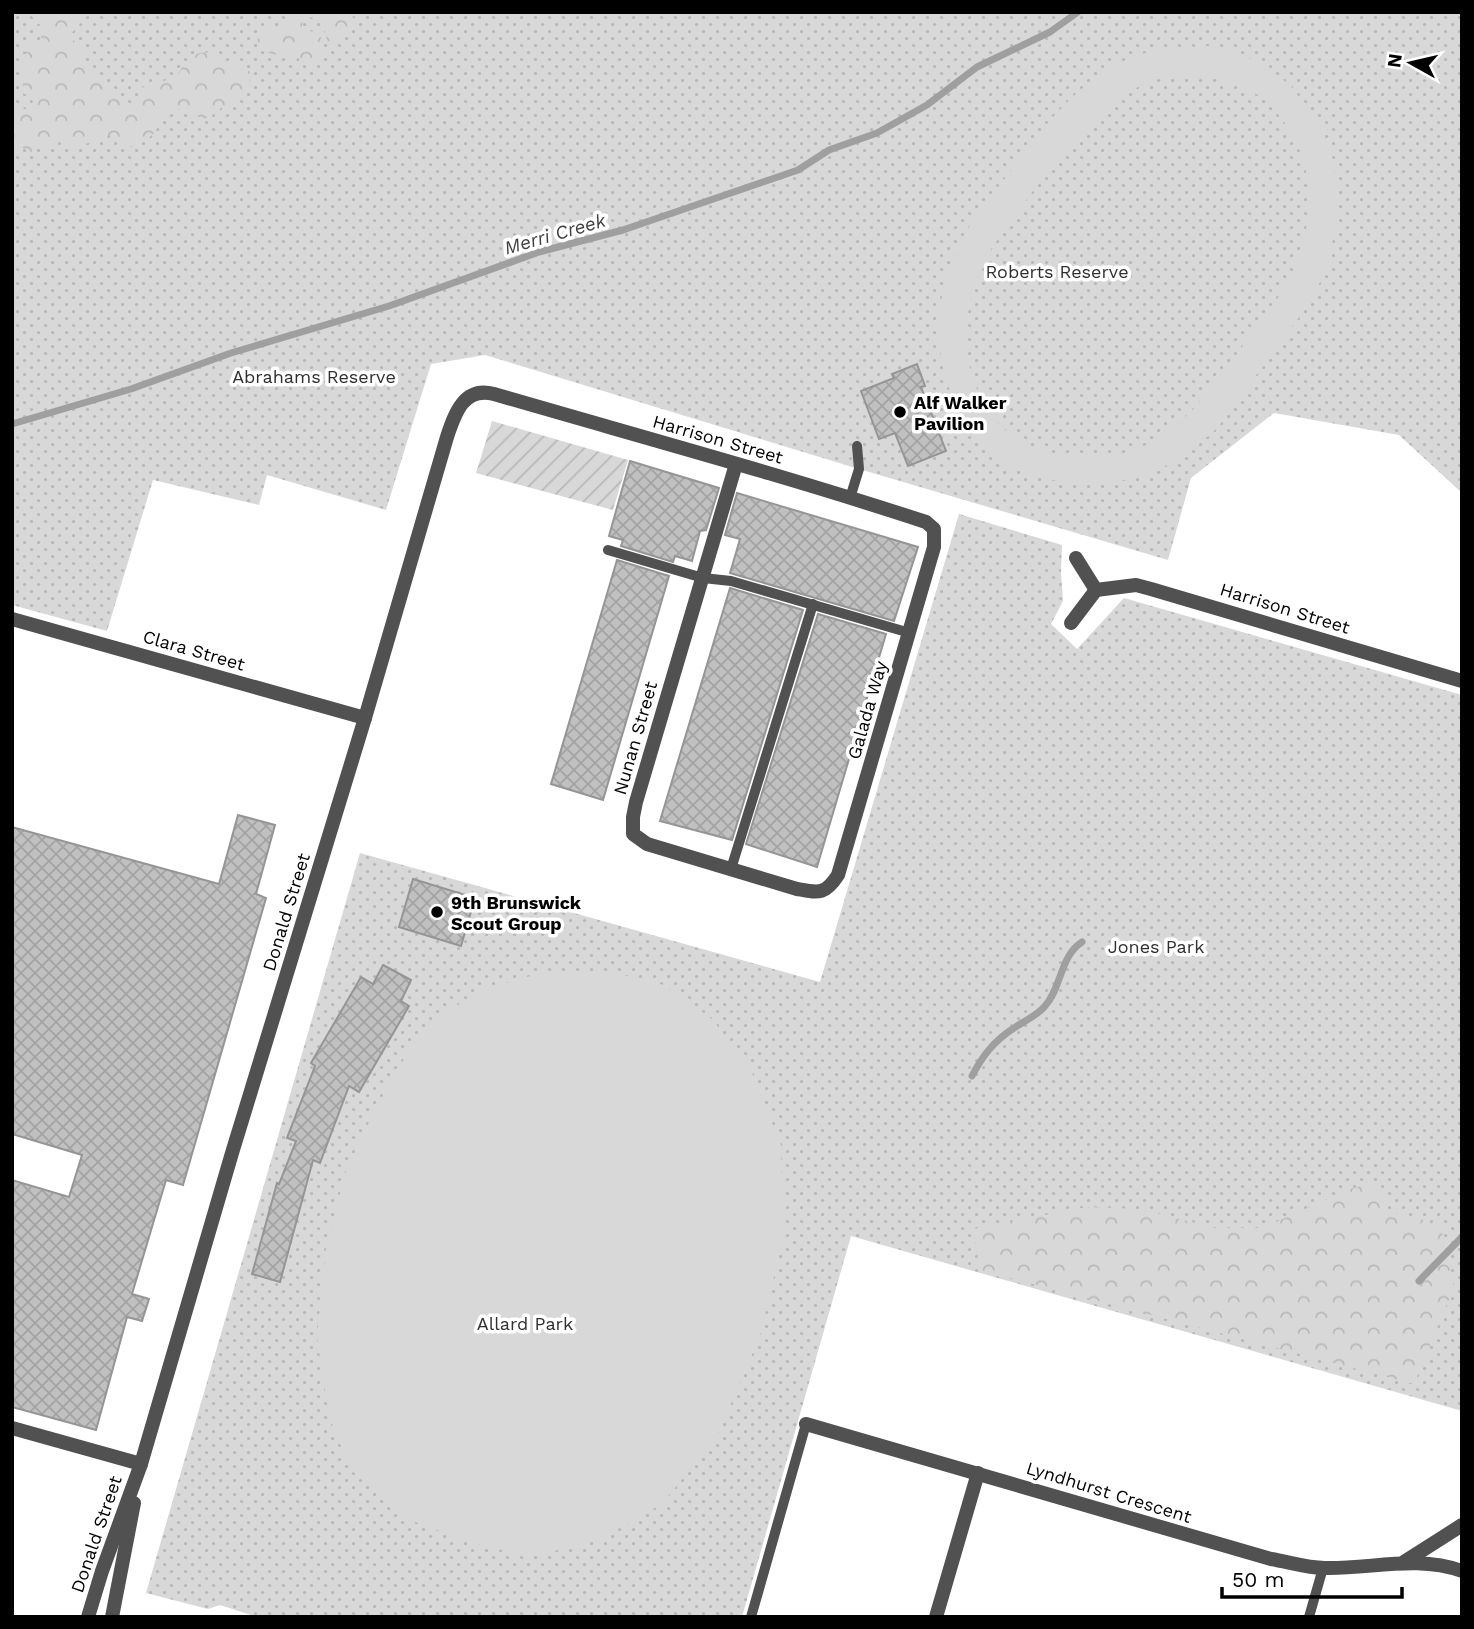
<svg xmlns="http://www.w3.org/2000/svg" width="1474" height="1629" viewBox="0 0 1474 1629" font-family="'Work Sans',sans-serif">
  <defs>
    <pattern id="grass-dots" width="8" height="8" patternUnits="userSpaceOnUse" patternTransform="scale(1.75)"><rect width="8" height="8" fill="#d8d8d8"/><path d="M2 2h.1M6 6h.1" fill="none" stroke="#b8b8b8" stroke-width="1.8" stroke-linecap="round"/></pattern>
    <pattern id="forest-crowns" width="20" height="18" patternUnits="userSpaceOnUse" patternTransform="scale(1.75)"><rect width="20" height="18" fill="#d8d8d8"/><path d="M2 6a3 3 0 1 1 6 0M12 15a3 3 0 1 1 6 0" fill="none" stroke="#b8b8b8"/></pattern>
    <pattern id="garden-furrows" width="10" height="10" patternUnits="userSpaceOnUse" patternTransform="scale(1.75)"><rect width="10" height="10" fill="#d8d8d8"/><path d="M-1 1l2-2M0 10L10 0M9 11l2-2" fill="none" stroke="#b8b8b8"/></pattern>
    <pattern id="building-cross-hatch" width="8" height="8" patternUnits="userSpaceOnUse" patternTransform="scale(1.75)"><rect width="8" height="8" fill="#c0c0c0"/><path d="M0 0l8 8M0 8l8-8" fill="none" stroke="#a3a3a3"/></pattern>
  </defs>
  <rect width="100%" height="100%" fill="#fff"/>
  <g fill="url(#grass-dots)">
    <polygon points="12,12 1462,12 1462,493 1399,435 1274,413 1191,478 1168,560 859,469 485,355 431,364 386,510 267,475 259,505 153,480 107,631 12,605"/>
    <polygon points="959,514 1062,545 1061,572 1063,601 1051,624 1077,649 1124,598 1462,695 1462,1411 851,1236 742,1617 257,1617 220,1605 208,1609 146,1593 360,853 820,982"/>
  </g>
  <g fill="url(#forest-crowns)">
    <path d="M28,12H88L87,16L68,37L78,43L84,51L82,62L105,85L116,89L125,108L138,105L141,89C153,80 153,86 162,82C168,79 172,76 178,74C191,53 197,50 221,54L225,61L242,65L250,72C250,99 242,94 224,106C217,111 213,116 204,119L185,110L167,109C157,118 162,122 156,130C150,139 140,144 131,147L121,142L115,133C109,137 77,148 70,146C64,145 59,141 53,140L47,150L38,148L31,152L21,147L12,152V107L20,106L28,111L33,106L32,95L24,94L23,85L18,78L23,59L29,54L23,51L25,45L30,43L40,46L45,41L39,35L44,25L38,24Z"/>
    <path d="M308,12H358L352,17L361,22L333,41H327C325,27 321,22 308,16Z"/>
    <path d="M289,14L302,15V32L317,31L321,37L324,51L313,61L306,64L299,56L295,62L286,64L287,52C275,57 267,54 257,45L258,37L266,27L278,29Z"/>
    <polygon points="1379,1181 1387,1211 1440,1224 1454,1287 1414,1384 980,1270 973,1229 1087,1207 1140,1209 1215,1228 1262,1228 1350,1189"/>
  </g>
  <polygon fill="url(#garden-furrows)" points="492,421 628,460 613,510 476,473"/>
  <g fill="#d8d8d8" fill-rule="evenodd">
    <path d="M1209,46L1243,55L1268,68L1291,86L1320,127L1334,162L1337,196L1335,229L1328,263L1313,298L1218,427C1173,470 1133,487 1071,482C1023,479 991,463 966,423C934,372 931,311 954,256C968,221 997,190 1019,160C1048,121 1081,80 1126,60C1152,48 1181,47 1209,46ZM1202,76C1225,80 1248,86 1266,101C1274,107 1280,117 1286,125C1318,171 1314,228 1290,277C1277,303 1256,327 1239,351C1213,387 1187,424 1146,445C1127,455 1107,456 1085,456C1036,456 1004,441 981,397C955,349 966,290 993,246C1032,194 1098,90 1164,78C1177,76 1190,76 1202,76Z"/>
    <polygon points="606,971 661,984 712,1019 751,1070 781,1145 783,1239 760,1336 717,1436 662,1504 600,1539 531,1557 472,1543 402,1517 351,1470 329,1417 317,1336 326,1249 345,1174 375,1109 420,1031 478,991 541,973"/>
  </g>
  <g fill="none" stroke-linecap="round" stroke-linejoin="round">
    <g stroke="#9f9f9f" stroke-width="7">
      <polyline points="12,424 131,389 231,353 389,306 539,252 623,230 798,170 829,150 877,133 927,105 977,67 1050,32 1078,12"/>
      <path d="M972,1076C983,1055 994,1041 1014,1028C1024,1021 1037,1016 1045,1006C1062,987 1060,956 1082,942"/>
      <polyline points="1419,1281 1462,1237"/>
    </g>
  </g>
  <g fill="url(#building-cross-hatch)" stroke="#959595" stroke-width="2">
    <polygon points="917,364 925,386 921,387 946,451 908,466 895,433 879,439 861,391 894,378 892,374"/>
    <polygon points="630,461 719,488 706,530 700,531 692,561 675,556 673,562 621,546 623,540 609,536"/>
    <polygon points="737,493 918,547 894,621 730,573 740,539 725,535"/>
    <polygon points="617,560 669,576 603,800 551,784"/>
    <polygon points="730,588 803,610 732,840 660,821"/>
    <polygon points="818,614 886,634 817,867 746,844"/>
    <polygon points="238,815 275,825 256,894 266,898 183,1185 166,1180 132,1294 149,1299 142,1321 127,1317 96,1430 12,1407 12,1180 69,1197 82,1155 12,1134 12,827 219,884"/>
    <polygon points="413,879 475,898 461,946 399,927"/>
    <polygon points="383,965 411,980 401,1001 409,1006 359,1092 349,1086 320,1163 313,1160 280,1282 252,1274 277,1183 279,1184 296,1141 287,1138 315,1066 311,1063 361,977 373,984"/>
  </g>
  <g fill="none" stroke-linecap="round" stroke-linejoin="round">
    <g stroke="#515151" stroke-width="10">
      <polyline points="850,498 859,469 857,446"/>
      <polyline points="608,550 703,578 731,581 910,633"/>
      <polyline points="731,869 813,604"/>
      <polyline points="751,1617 806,1424"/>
      <polyline points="1309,1617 1323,1568"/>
    </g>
    <g stroke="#515151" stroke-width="14">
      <polyline points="1076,558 1096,590 1136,585 1151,589 1462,681"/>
      <polyline points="12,619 365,718"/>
      <polyline points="1071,623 1096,590"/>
      <path d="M806,1424L1271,1559C1289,1562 1307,1568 1325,1568C1372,1569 1416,1555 1462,1571"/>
      <polyline points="12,1428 141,1464"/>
      <polyline points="1404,1562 1462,1525"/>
      <path d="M88,1617L102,1571L141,1464L232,1153L365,718L447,437C455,413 464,386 494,394C638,436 783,475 926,522L934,529V547L838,875C825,895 819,893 797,889L647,844L633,834V817L636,802L736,464"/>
      <polyline points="112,1617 134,1503"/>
      <polyline points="936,1617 978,1473"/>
    </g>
  </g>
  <g fill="#000" stroke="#fff" stroke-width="2.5">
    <circle cx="900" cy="412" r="7"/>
    <circle cx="437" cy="912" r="7"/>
  </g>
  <g text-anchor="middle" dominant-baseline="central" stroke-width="7" stroke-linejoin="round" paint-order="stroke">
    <g font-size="18" fill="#2f2f2f" stroke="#fff">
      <text x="1057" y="271">Roberts Reserve</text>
      <text x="314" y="376">Abrahams Reserve</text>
      <text x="1156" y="946">Jones Park</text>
      <text x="525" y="1323">Allard Park</text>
    </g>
    <g font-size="18" font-weight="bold" fill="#000" stroke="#fff" text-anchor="start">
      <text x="914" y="402">Alf Walker<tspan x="914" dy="21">Pavilion</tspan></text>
      <text x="451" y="902">9th Brunswick<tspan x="451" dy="21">Scout Group</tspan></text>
    </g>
    <g font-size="18" fill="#000" stroke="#fff">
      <text transform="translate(718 439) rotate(16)">Harrison Street</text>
      <text transform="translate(1285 608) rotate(17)">Harrison Street</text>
      <text transform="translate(194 650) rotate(16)">Clara Street</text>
      <text transform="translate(867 710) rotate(-74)">Galada Way</text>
      <text transform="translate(635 738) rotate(-74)">Nunan Street</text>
      <text transform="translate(286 912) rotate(-73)">Donald Street</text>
      <text transform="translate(1109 1492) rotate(17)">Lyndhurst Crescent</text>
      <text transform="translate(96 1534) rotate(-71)">Donald Street</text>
    </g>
    <g font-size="19" font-style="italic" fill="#404040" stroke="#fff">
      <text transform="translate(555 234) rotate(-16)">Merri Creek</text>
    </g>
  </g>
  <rect width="1474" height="1629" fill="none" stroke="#000000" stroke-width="28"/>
  <g transform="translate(1411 63) rotate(278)" stroke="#ffffff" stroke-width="5" paint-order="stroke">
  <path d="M0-5L12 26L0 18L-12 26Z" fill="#000000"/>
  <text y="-10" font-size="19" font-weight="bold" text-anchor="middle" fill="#000000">N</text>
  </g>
  <path d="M1222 1587v10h180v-10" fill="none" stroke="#000000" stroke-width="3.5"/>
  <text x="1232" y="1587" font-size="21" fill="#000000" stroke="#ffffff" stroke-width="5" paint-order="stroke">50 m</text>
</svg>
